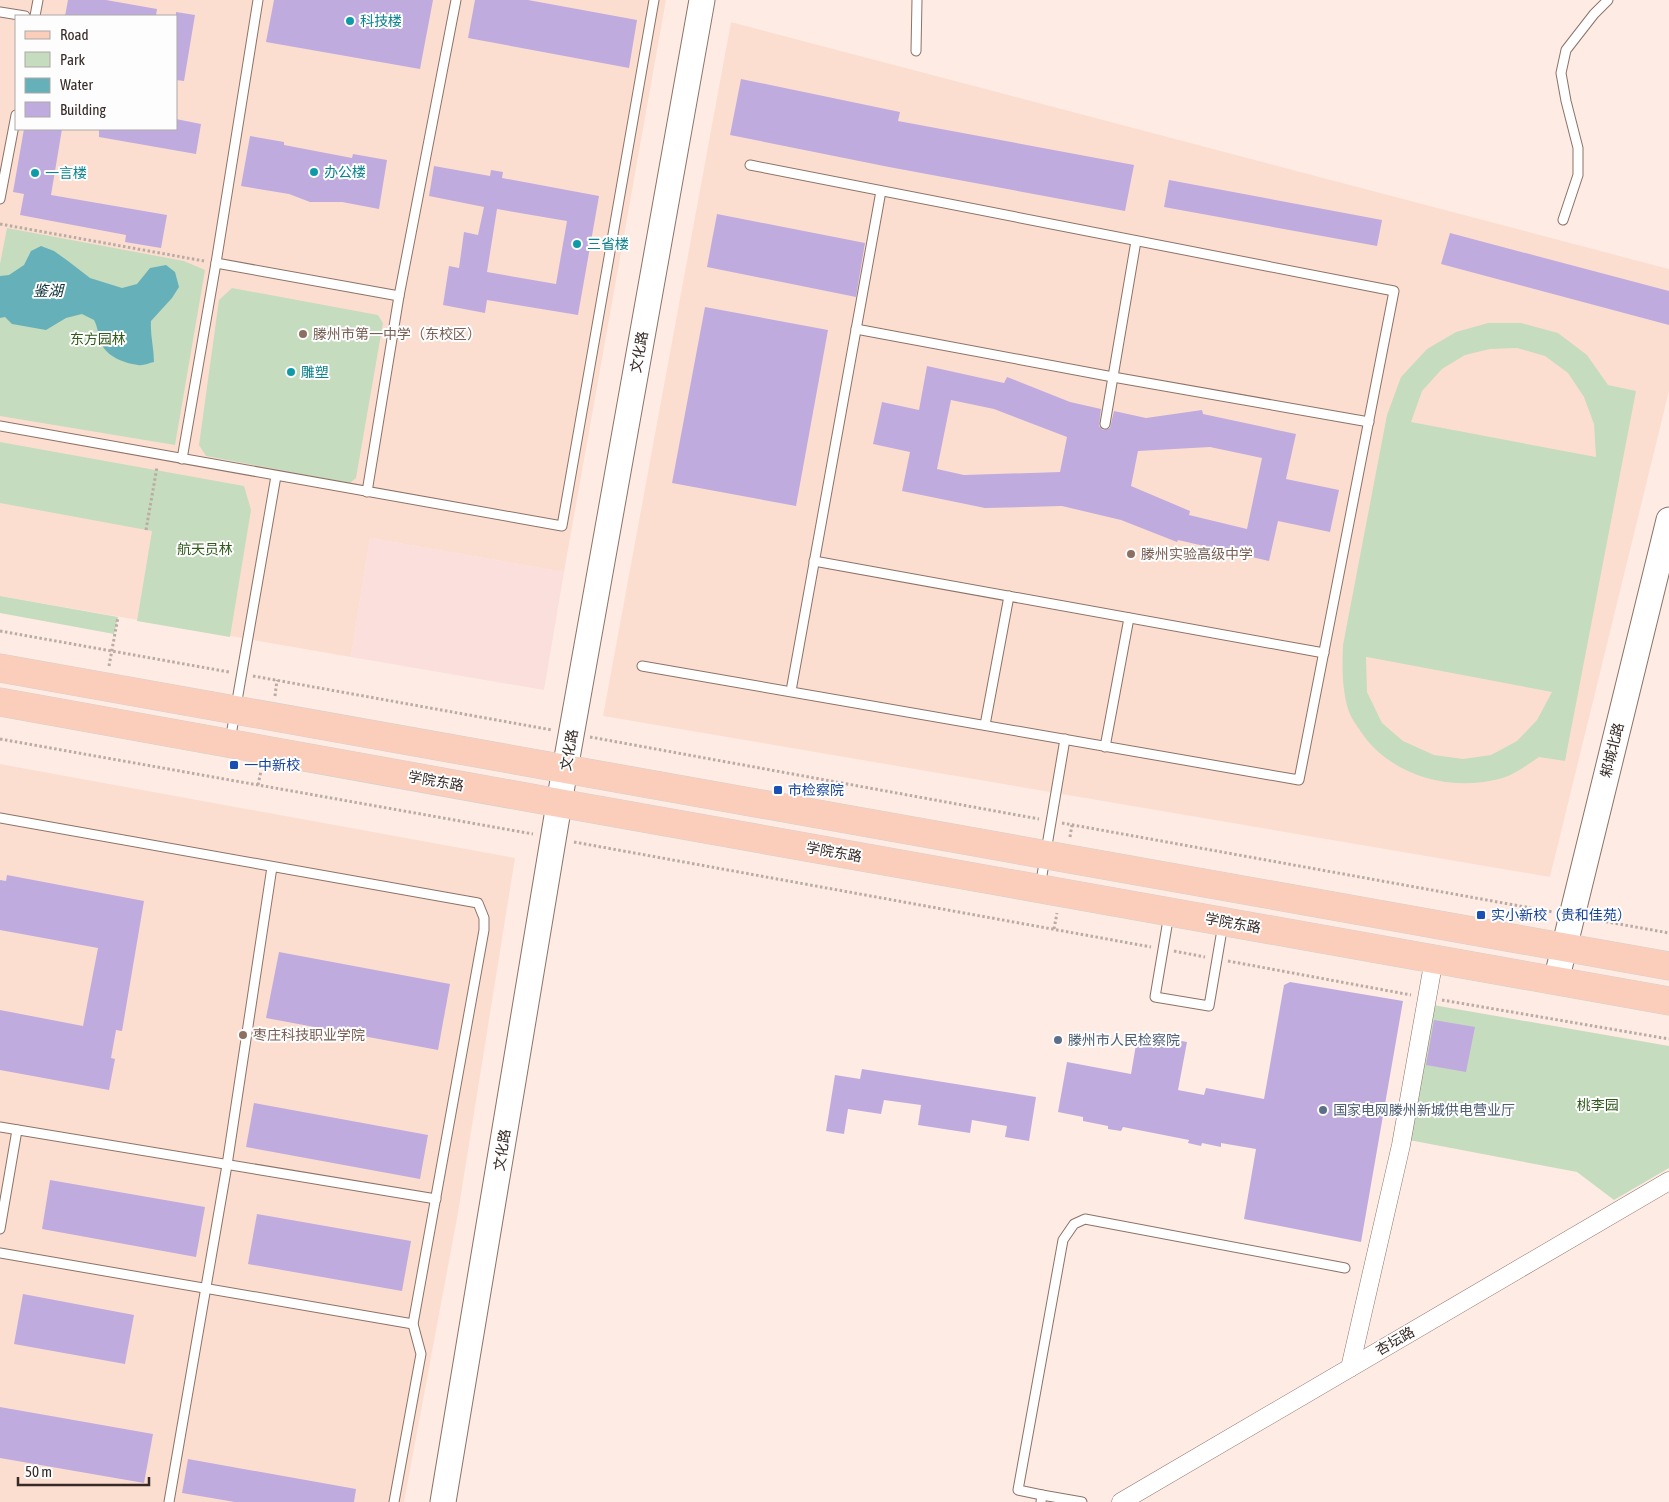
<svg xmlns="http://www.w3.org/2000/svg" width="1669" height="1502" viewBox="0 0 1669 1502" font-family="'Asap Condensed','Noto Sans SC',sans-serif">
  <rect width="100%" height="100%" fill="#feece4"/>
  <polygon fill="#fadfdc" points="370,538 564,572 544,690 351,657"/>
  <g fill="#fcded1" fill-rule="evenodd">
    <path d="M0,0H666L564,572L370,538L351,657L0,596ZM16,16H176V129H16Z"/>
    <polygon points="731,22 1669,269 1669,391 1550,877 603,716"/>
    <polygon points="0,764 515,858 458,1213 404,1502 0,1502"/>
  </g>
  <g fill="#c6dcbe" fill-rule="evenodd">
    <polygon points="7,228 184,261 205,270 175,445 0,416 0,264"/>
    <polygon points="232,288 378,315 383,323 356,478 350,483 206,456 199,445 219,300"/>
    <path d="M1488,323H1521L1558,333L1587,355L1608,385L1636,391L1565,761L1539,757C1527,765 1513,776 1499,779C1448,792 1388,775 1359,729C1355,723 1350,716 1348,709C1342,688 1342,667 1343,645L1387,415L1401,377L1427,349L1456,332ZM1517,348L1545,356L1568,373L1584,397L1594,424L1596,457L1411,422L1422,391L1442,369L1465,355L1490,349ZM1366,657H1367L1552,692L1537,720L1517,741L1491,755L1463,759L1434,755L1403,741L1382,723L1367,692Z"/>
    <polygon points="0,442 244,486 251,510 230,637 137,621 152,531 0,503"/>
    <polygon points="0,596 118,617 114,634 0,613"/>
    <polygon points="1433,1005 1669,1046 1669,1168 1614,1200 1577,1172 1409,1140"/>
  </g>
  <path fill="#66b0b9" d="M41,246L54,251L68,261L90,278L122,288L137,284L150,268L166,265L175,272L179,287L172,298L151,321C150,335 154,348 154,362C149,363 143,366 138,365C124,363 107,357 101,343C98,336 98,327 94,320L82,314L66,318L46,330L12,324L5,317L0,318V276L9,275L24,265L31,251Z"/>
  <g fill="#c0abdf" fill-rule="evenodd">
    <polygon points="68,0 106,0 157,9 156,16 65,16"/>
    <polygon points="274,0 433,0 420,69 266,42"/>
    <polygon points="475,0 528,0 637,20 629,68 468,38"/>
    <polygon points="176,12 195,15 184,81 176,80"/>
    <polygon points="741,79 900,112 898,121 1134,165 1125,211 889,167 730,135"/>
    <polygon points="176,119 201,124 196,154 99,137 99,129 176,129"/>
    <polygon points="24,129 62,129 51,195 167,215 161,248 125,242 126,235 20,215 24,194 13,192"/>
    <polygon points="250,136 284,142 284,145 352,158 353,154 387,160 379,209 342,202 310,202 289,194 241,186"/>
    <path d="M434,166L490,176L491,170L503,172L502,178L599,196L578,315L487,300L485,313L443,305L449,266L459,268L464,232L478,235L484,207L429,196ZM497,209L567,221L556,284L487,272Z"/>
    <polygon points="1169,180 1382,220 1377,246 1164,207"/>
    <polygon points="717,214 865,243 856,297 707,267"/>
    <polygon points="1450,233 1669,291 1669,325 1441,264"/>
    <polygon points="705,307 828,330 796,506 672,483"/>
    <path d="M927,366L1004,383L1007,377L1070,402L1101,409L1099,426L1103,430L1110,428L1114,411L1146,418L1202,410L1203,414L1296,434L1286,479L1339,490L1330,532L1278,521L1269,561L1178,540L1177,542L1121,520L1062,506L985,508L902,491L910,452L873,444L882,402L919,410ZM951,400L994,409L1067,437L1060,472L964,475L937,469ZM1210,447L1262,458L1247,529L1189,515L1190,511L1131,486L1138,451Z"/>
    <polygon points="7,875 144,901 122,1031 116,1030 111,1058 115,1059 109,1090 0,1070 0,1010 83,1026 98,948 0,930 0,880 6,881"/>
    <polygon points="279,952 450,984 438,1050 266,1018"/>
    <polygon points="1290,982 1403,1001 1361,1242 1244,1219 1256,1149 1221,1143 1221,1147 1202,1143 1201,1146 1188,1143 1189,1140 1123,1127 1121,1131 1108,1129 1108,1126 1083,1121 1083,1117 1058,1112 1067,1062 1131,1074 1138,1033 1187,1042 1178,1090 1204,1095 1206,1088 1264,1099 1284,985"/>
    <polygon points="1434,1020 1475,1027 1466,1072 1426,1065"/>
    <polygon points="862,1069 1036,1097 1029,1141 1005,1137 1007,1126 972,1120 970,1133 918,1125 921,1105 884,1100 881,1114 848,1109 844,1134 826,1131 835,1075 860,1079"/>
    <polygon points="254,1103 428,1135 420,1179 246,1147"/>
    <polygon points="50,1180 205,1207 196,1257 42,1229"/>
    <polygon points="257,1214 411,1241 402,1291 248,1264"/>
    <polygon points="23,1294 134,1315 125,1364 14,1344"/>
    <polygon points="0,1407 153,1434 144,1483 0,1458"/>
    <polygon points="188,1459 356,1489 354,1502 235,1502 182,1493"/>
  </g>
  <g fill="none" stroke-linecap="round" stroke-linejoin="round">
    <defs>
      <g id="lane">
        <polyline points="0,12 25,16"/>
        <polyline points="35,16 38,0"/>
        <polyline points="916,51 917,0"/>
        <polyline points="0,199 16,115"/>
        <polyline points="1563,220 1578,175 1578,148 1566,101 1561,73 1566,50 1594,14 1608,0"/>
        <polyline points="216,263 399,296"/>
        <polyline points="856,329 1113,377 1369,422"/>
        <polyline points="1105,424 1136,241"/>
        <polyline points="0,426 562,526 654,0"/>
        <polyline points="182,459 216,263 258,0"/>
        <polyline points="367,492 399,296 456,0"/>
        <polyline points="814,561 1324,653"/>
        <polyline points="642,666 1299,780 1394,291 750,165"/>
        <polyline points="791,691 881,191"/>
        <polyline points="985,725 1009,596"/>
        <polyline points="230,741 276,476"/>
        <polyline points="1105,747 1129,618"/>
        <polyline points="0,818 478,903 484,918 484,930 413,1324 421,1354 394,1502"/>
        <polyline points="1040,887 1065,739"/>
        <polyline points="1169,914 1155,997 1209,1006 1223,924"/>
        <polyline points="0,1127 436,1199"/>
        <polyline points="0,1229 17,1130"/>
        <polyline points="0,1253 413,1324"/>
        <polyline points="1042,1495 1082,1502"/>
        <polyline points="169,1502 227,1165 272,867"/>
        <polyline points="1041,1502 1042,1495 1018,1490 1063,1240 1074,1224 1085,1219 1345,1268"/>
      </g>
      <g id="street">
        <polyline points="1350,1368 1401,1145 1434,959"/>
        <polyline points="1121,1502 1669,1181"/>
      </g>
      <g id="secondary">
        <polyline points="1556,981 1669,520"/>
        <polyline points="443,1502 562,786 702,0"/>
      </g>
      <g id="primary">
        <polyline points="0,668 1669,966"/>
        <polyline points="0,702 559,803 1669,1001"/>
      </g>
    </defs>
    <use href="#lane" stroke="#8c7267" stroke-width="11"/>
    <use href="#street" stroke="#8c7267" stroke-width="19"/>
    <use href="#secondary" stroke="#8c7267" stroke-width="27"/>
    <use href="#primary" stroke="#d3d0cf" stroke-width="29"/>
    <g stroke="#baaba4" stroke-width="3" stroke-dasharray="2.5 2.5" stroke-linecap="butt">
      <polyline points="0,224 204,261"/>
      <polyline points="146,530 157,467"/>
      <polyline points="0,631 229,672"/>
      <polyline points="109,666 118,617"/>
      <polyline points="253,676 552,730"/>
      <polyline points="275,696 277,680"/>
      <polyline points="590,737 1039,819"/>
      <polyline points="0,739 533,834"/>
      <polyline points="258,785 261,771"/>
      <polyline points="1062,823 1553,912"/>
      <polyline points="1070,837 1072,825"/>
      <polyline points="574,842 1151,947"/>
      <polyline points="1591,919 1669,933"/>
      <polyline points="1054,929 1057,913"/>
      <polyline points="1174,951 1205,957"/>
      <polyline points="1228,961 1411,995"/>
      <polyline points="1442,1000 1669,1039"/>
    </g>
    <use href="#lane" stroke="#fff" stroke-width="9"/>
    <use href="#street" stroke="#fff" stroke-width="18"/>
    <use href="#secondary" stroke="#fff" stroke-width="25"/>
    <use href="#primary" stroke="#fbcebc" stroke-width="28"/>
  </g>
  <g fill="#0f9aa8" stroke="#fdfdfd" stroke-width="2">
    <circle cx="350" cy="21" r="5"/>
    <circle cx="314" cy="172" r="5"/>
    <circle cx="35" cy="173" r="5"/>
    <circle cx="577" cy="244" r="5"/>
    <circle cx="291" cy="372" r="5"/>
  </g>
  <g fill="#8d6e63" stroke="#fdfdfd" stroke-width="2">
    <circle cx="303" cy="334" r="5"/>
    <circle cx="1131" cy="554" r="5"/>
    <circle cx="243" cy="1035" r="5"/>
  </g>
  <g fill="#1a4fb4" stroke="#fdfdfd" stroke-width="2">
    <rect x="229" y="760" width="10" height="10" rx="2.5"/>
    <rect x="773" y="785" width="10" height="10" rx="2.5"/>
    <rect x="1476" y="910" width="10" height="10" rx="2.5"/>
  </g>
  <g fill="#5c6f8a" stroke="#fdfdfd" stroke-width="2">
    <circle cx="1058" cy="1040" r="5"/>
    <circle cx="1323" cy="1110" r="5"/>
  </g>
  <g text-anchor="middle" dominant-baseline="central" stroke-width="4" stroke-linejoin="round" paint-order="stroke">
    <g font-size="14" fill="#0d838f" stroke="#fdfdfd" text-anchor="start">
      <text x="360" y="21">科技楼</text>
      <text x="324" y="172">办公楼</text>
      <text x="45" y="173">一言楼</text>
      <text x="587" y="244">三省楼</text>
      <text x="301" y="372">雕塑</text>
    </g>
    <g font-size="14" fill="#785e54" stroke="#fdfdfd" text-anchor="start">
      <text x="313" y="334">滕州市第一中学（东校区）</text>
      <text x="1141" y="554">滕州实验高级中学</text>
      <text x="253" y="1035">枣庄科技职业学院</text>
    </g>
    <g font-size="14" fill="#305b1a" stroke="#fdfdfd">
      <text x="98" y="339">东方园林</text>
      <text x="205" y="549">航天员林</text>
      <text x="1598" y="1105">桃李园</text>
    </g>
    <g font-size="14" fill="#352a26" stroke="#fdfdfd">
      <text transform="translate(639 352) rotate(-80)">文化路</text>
      <text transform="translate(569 750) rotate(-80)">文化路</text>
      <text transform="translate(1612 750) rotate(-76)">邾城北路</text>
      <text transform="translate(436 781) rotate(10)">学院东路</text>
      <text transform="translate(834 852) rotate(10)">学院东路</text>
      <text transform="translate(1233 923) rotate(10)">学院东路</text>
      <text transform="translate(502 1150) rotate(-81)">文化路</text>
      <text transform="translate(1395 1341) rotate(-30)">杏坛路</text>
    </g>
    <g font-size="14" fill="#164399" stroke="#fdfdfd" text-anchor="start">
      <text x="244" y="765">一中新校</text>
      <text x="788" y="790">市检察院</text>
      <text x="1491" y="915">实小新校（贵和佳苑）</text>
    </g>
    <g font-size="14" fill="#4e5e75" stroke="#fdfdfd" text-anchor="start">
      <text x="1068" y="1040">滕州市人民检察院</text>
      <text x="1333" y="1110">国家电网滕州新城供电营业厅</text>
    </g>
    <g font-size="15" font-style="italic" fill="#0e3338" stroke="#fdfdfd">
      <text x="48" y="290">鉴湖</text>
    </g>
  </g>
  <rect x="15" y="15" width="162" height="115" fill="#fdfdfd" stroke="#ada9a7"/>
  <rect x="25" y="31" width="25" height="8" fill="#fbcebc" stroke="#ada9a7"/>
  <text x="60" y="40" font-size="15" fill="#352a26">Road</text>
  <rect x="25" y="52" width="25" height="15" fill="#c6dcbe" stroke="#ada9a7"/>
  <text x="60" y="65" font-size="15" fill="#352a26">Park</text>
  <rect x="25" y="78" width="25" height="15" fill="#66b0b9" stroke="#ada9a7"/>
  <text x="60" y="90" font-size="15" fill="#352a26">Water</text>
  <rect x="25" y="102" width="25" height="15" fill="#c0abdf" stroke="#ada9a7"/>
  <text x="60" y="115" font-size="15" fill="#352a26">Building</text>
  <path d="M18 1477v8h131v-8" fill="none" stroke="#352a26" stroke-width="2.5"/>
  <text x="25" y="1477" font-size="15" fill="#352a26" stroke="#fdfdfd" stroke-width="4" paint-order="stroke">50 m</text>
</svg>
